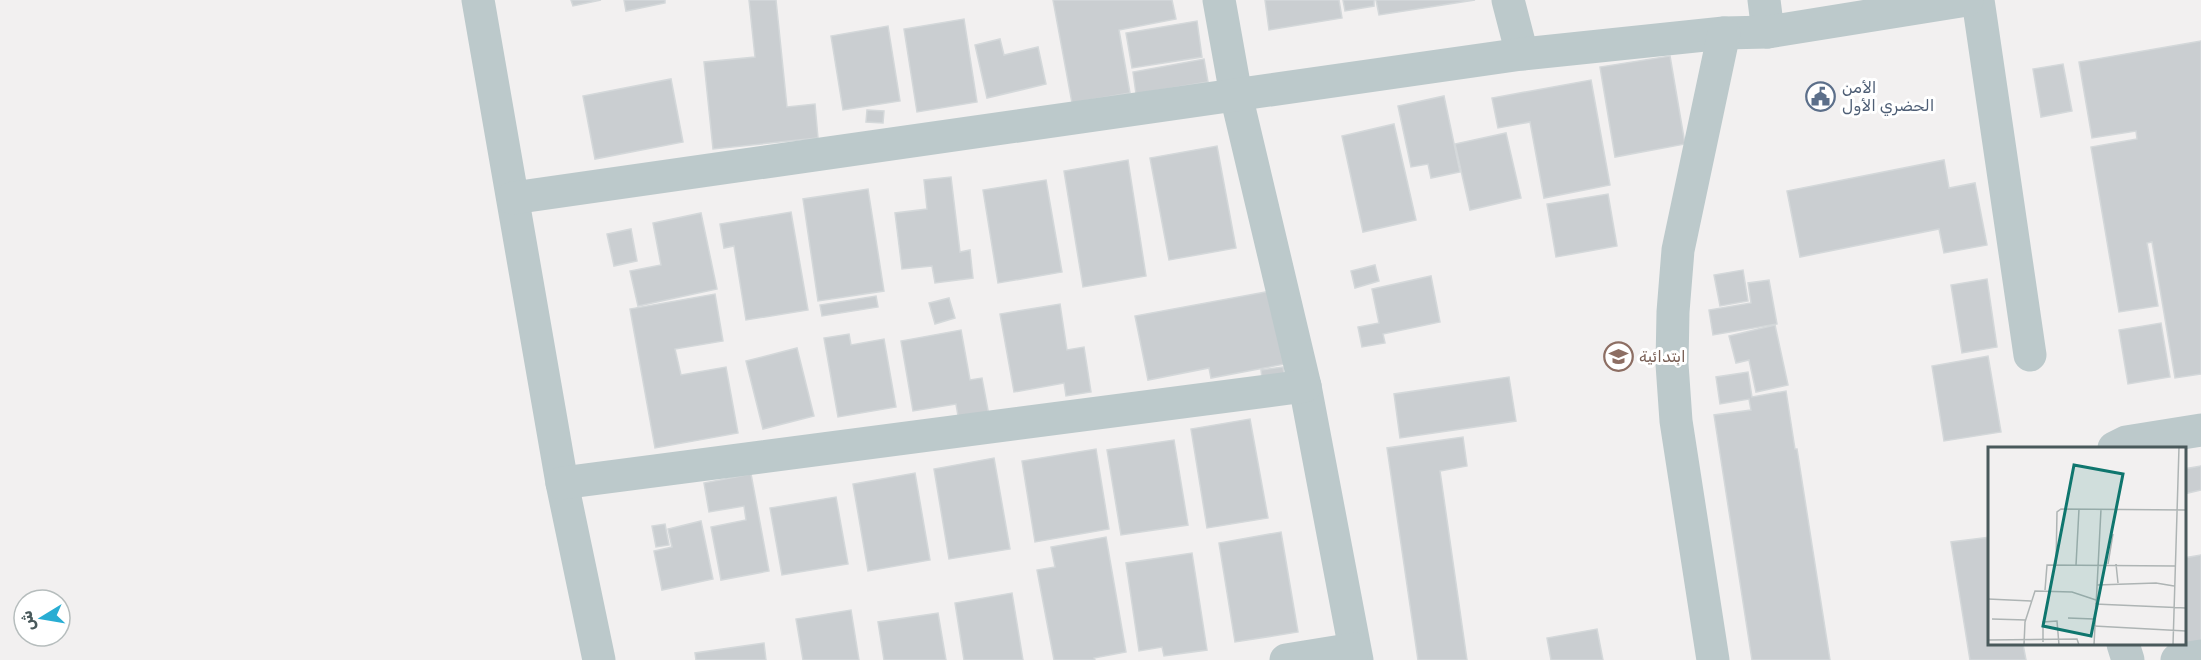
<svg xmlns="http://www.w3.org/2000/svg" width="2201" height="660" viewBox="0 0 2201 660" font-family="Rubik,'Noto Naskh Arabic',sans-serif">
  <rect width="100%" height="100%" fill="#f2f0f0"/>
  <g fill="#caced1" stroke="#d4d8da" stroke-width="1.5">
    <polygon points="571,0 601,0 573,6"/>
    <polygon points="624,0 665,0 665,3 626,11"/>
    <polygon points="749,0 776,0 787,107 815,104 818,138 713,149 704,62 755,57"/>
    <polygon points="1053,0 1172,0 1176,19 1119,30 1130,93 1072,103"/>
    <polygon points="1265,0 1339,0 1342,18 1269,30"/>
    <polygon points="1343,0 1374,0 1374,6 1345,11"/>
    <polygon points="1376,0 1475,0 1379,15"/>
    <polygon points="964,19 977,102 917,112 904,29"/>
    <polygon points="1197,21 1202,57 1132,68 1126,33"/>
    <polygon points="888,26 900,101 843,110 831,36"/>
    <polygon points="1000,39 1004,55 1038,47 1046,84 987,98 975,45"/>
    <polygon points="2201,41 2201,374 2175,378 2152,242 2147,243 2158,306 2119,312 2091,147 2137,139 2136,131 2092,138 2079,62"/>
    <polygon points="1670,56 1685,144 1615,157 1600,67"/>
    <polygon points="1204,59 1208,82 1136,94 1133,72"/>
    <polygon points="2063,64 2072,111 2041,117 2033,69"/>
    <polygon points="671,79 683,142 595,159 583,96"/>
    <polygon points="1591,80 1610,185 1544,198 1530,122 1498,128 1492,98"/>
    <polygon points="1444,96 1460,172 1431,178 1428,164 1411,167 1398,106"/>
    <polygon points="867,110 884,111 883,123 866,122"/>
    <polygon points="1394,124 1416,220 1363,232 1342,136"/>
    <polygon points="1506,133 1521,198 1470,210 1455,144"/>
    <polygon points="1217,146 1236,248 1169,260 1150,158"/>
    <polygon points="1128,160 1146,276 1083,287 1064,171"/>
    <polygon points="1944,160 1949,188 1975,183 1987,245 1944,253 1939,229 1800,257 1787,191"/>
    <polygon points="951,177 960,252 970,250 973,278 935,283 932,266 902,269 895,213 927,209 924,180"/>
    <polygon points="1046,180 1062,272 998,283 983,190"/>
    <polygon points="868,189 884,291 818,301 803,199"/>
    <polygon points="1608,194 1617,246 1556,257 1547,204"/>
    <polygon points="791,212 808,310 746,320 734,246 724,248 720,224"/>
    <polygon points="701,213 717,289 638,306 630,271 661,265 653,223"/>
    <polygon points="631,229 637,261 614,266 607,234"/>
    <polygon points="1375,265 1379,281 1355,288 1351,271"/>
    <polygon points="1743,270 1748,301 1720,306 1714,275"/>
    <polygon points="1431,276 1440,322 1383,334 1385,343 1362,347 1358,327 1379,323 1372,289"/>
    <polygon points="1987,279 1997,347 1962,353 1951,285"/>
    <polygon points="1769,280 1777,324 1713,335 1709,310 1751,303 1748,283"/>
    <polygon points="1276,290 1290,363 1211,378 1209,368 1148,380 1135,316"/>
    <polygon points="715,294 723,341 675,349 681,375 726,367 738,433 655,448 630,309"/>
    <polygon points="876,296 878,307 822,316 820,305"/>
    <polygon points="949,298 955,318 935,324 929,303"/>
    <polygon points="1060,304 1067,350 1084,347 1091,392 1066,396 1064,383 1014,392 1000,314"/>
    <polygon points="2161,323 2170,377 2128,384 2119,330"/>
    <polygon points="1775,325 1788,385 1756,392 1749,360 1736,363 1729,336"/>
    <polygon points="961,330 970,380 982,378 990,421 960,427 956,404 913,411 901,341"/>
    <polygon points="849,334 851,345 884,339 896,407 838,417 824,338"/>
    <polygon points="797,348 814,416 763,429 746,361"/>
    <polygon points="1988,356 2001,432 1944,441 1932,366"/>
    <polygon points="1283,367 1286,384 1263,387 1261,370"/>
    <polygon points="1748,372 1752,397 1786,391 1795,449 1797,449 1830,660 1752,660 1714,415 1751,410 1749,399 1720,404 1716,377"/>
    <polygon points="1509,377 1516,421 1400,438 1394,394"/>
    <polygon points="1250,419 1268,518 1207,528 1191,429"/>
    <polygon points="1463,437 1467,466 1440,471 1467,660 1418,660 1387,448"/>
    <polygon points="1174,440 1188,525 1121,535 1107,450"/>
    <polygon points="1096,449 1109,529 1035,542 1022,461"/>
    <polygon points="994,458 1010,549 949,559 934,469"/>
    <polygon points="2201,466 2201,490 2184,494 2184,469"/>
    <polygon points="915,473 930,560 868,571 853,484"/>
    <polygon points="751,474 769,571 721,580 711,527 746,520 744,506 709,512 704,483"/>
    <polygon points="836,497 848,564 782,575 770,508"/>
    <polygon points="701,521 713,579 662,590 654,551 672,547 668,529"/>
    <polygon points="665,524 669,545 656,547 652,526"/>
    <polygon points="1281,532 1298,632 1235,642 1219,543"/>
    <polygon points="1106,537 1126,652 1094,658 1095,660 1054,660 1037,570 1055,567 1051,547"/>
    <polygon points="1990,537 1990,644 2023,644 2026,660 1970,660 1951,542"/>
    <polygon points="1192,553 1207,650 1164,656 1162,647 1139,651 1126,563"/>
    <polygon points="2201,555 2201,656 2170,660 2167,644 2184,644 2184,558"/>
    <polygon points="1012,593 1023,660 964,660 955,603"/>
    <polygon points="851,610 859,660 803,660 796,619"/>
    <polygon points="938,613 946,660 884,660 878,622"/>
    <polygon points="1597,629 1603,660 1551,660 1547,638"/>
    <polygon points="764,643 766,660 696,660 695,653"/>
  </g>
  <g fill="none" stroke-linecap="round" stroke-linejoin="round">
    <g stroke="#bcc9cb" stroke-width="33">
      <polyline points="478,0 562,483 599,660"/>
      <polyline points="1219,0 1236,95 1305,386 1357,660"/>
      <polyline points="1508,0 1522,54"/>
      <polyline points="1764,0 1768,32"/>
      <polyline points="1978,0 2030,355"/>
      <polyline points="513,198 1522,54 1724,33 1768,32 1967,0"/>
      <polyline points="2114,448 2126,442 2201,430"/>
      <polyline points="562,483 1305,386"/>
      <polyline points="2123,644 2128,660"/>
      <polyline points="1286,660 1354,649"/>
      <polyline points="1713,660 1676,421 1672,364 1673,312 1678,250 1724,33"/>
      <polyline points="2177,660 2201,656"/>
    </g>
  </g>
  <defs>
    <symbol id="civic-ring" viewBox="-11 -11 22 22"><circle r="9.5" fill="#fff" stroke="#5c6f8a" stroke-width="1.5"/><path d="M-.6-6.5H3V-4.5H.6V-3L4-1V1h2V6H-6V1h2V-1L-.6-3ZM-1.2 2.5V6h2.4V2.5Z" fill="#5c6f8a"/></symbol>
    <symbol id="school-ring" viewBox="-11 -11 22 22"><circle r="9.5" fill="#fff" stroke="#8d6e63" stroke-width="1.5"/><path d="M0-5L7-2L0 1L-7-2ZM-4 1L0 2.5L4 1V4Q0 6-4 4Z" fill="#8d6e63"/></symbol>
  </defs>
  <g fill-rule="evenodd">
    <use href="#civic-ring" x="1804" y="80" width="33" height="33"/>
    <use href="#school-ring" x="1602" y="340" width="33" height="33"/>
  </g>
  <g text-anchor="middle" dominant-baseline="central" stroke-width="6" stroke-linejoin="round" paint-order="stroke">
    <g font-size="16" fill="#4e5e75" stroke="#fff" text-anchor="start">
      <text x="1842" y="87">الأمن<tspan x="1842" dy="18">الحضري الأول</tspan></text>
    </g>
    <g font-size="16" fill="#785e54" stroke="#fff" text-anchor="start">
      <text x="1639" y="356">ابتدائية</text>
    </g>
  </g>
  <g transform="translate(1988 447)">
    <rect width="198" height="198" fill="#f2f0f0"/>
    <path fill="none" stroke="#aeb4b4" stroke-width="1.5" d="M68,117L69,65L73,62L198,63M120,117L125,87M128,117L130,136M88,118L91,62M109,138L168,136L186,139M57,143L59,118L187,119M0,152L43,154M107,157L198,161M80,171L106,172M4,172L38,173M106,179L198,184M0,193L89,192L91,198M55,195V175L69,174L71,198M36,198L37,175L47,144L84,145L108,153M106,198L113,62M185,198L191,0"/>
    <path fill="#0f766e" fill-opacity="0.15" stroke="#0f766e" stroke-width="3" d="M86,18L135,27L103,189L55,179Z"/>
    <rect width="198" height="198" fill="none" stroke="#49595b" stroke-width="3"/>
  </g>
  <g transform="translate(42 618) rotate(259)"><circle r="28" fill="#ffffff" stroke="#b6bdbd" stroke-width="1.5"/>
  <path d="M0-4.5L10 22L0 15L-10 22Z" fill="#28add3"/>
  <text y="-9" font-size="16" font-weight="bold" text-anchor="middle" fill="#49595b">ش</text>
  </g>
</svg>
